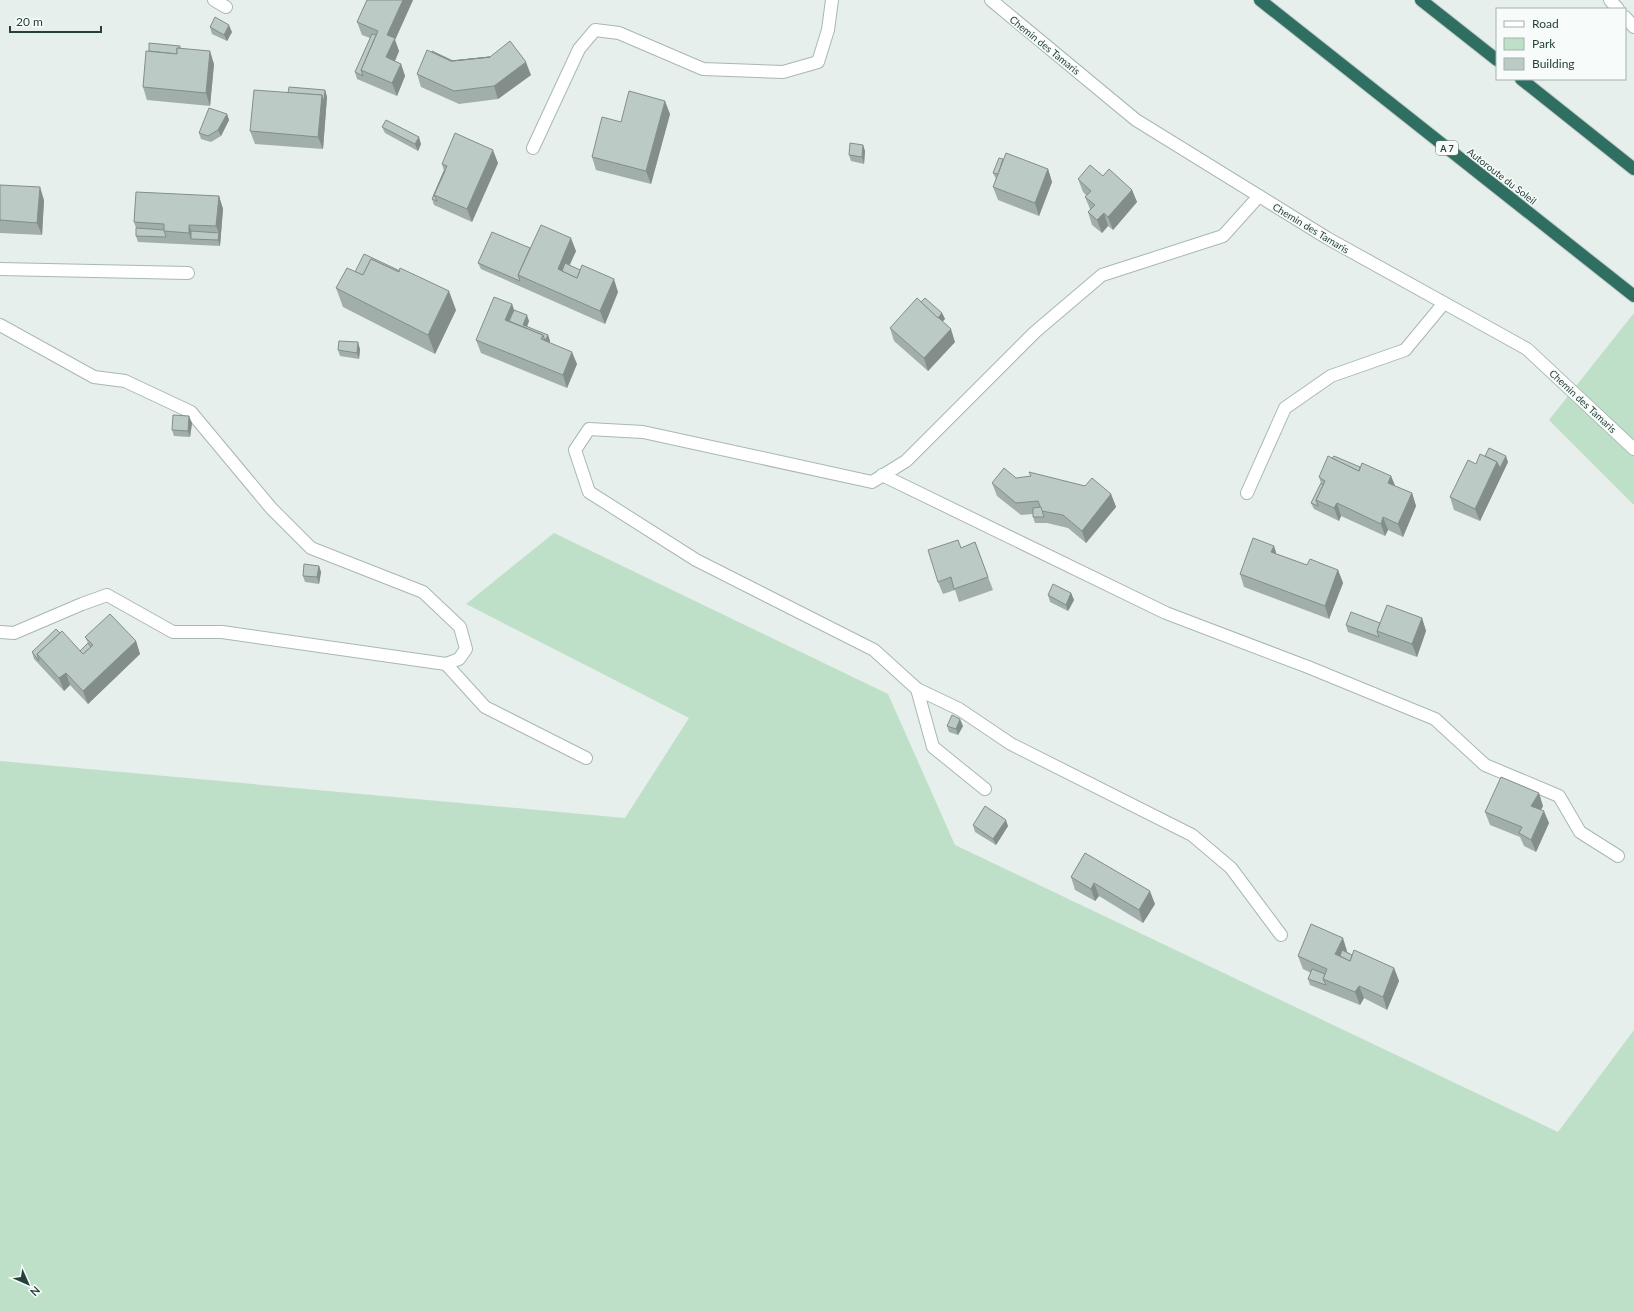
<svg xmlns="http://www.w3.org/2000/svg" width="1634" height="1312" viewBox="0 0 1634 1312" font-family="Lato,sans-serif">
  <rect width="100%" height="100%" fill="#e6efeb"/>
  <g fill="#bfe0c8">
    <polygon points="1634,313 1634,505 1549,420"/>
    <polygon points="554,533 888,694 955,845 1558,1132 1634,1030 1634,1312 0,1312 0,761 625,818 689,718 466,604"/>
  </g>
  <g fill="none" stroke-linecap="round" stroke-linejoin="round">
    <defs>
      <g id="lane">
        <polyline points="1610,0 1618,9"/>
        <polyline points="1625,17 1634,27"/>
        <polyline points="533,148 579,49 595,30 619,33 703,69 783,72 818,62 828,30 832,0"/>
        <polyline points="0,269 188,273"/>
        <polyline points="0,325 94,377 125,381 191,412 271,508 311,548 423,592 460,627 466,649 459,659 446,664 222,632 173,632 107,595 82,604 14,633 0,632"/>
        <polyline points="882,475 1166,613 1308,667 1435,719 1485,765 1559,796 1580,832 1618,856"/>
        <polyline points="1247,493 1285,408 1331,376 1405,350 1444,303"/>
        <polyline points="446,664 485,707 586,758"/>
        <polyline points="917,689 959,709 1011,744 1192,835 1231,868 1281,935"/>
      </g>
      <g id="street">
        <polyline points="214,0 226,7"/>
        <polyline points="991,0 1136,120 1327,238 1527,349 1634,449"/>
        <polyline points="985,789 933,747 917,689 874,650 696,560 589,492 575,450 589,429 643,432 872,482 906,461 1035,332 1102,275 1223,236 1259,196"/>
      </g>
      <g id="highway">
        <polyline points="1260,0 1634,296"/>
        <polyline points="1421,0 1497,60"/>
        <polyline points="1521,79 1634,169"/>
      </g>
    </defs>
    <use href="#lane" stroke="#a8b8b2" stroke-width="14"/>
    <use href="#street" stroke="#a8b8b2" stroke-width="14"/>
    <use href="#highway" stroke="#c2cac8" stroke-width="14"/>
    <use href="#lane" stroke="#fff" stroke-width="12"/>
    <use href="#street" stroke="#fff" stroke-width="12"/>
    <use href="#highway" stroke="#2f6f62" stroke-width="12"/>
  </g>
  <g fill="#a1aea9">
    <polygon points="367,0 413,0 395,40 399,51 395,61 401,64 405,76 397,96 357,79 355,72 370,38 362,35 357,22"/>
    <polygon points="210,27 232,32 227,41 212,34"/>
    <polygon points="181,48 214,64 210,106 147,100 143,87 149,51"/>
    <polygon points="453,61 531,75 498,99 459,104 421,87 417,74"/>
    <polygon points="325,90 327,97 323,149 255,144 250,131 288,93"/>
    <polygon points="227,114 229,120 221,136 211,142 201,139 199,133"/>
    <polygon points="670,114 651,184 596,170 592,157 621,122"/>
    <polygon points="382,127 421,144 418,151 385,133"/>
    <polygon points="863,145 865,151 864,164 851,161 849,155"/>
    <polygon points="1003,159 1048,169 1052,182 1039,216 998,200 993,187 996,179 993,173"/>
    <polygon points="498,163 472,222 434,205 432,199 444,171 442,164"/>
    <polygon points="1103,176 1132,190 1137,202 1113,230 1108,226 1102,233 1092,225 1088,212 1090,209 1085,197 1086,195 1083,192 1078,179"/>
    <polygon points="0,185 44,200 42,235 0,233"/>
    <polygon points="219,196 223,209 220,246 138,242 136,236 136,228 134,222"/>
    <polygon points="530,248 576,251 569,265 618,292 605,324 481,269 478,263"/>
    <polygon points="355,272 456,310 435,354 343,307 336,288"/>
    <polygon points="921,302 942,313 945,319 942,322 955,342 928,371 894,341 890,328"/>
    <polygon points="512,304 514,310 529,321 527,327 548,335 550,341 549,342 577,364 567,388 481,353 476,340"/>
    <polygon points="360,349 359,359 340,356 338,350"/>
    <polygon points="192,423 190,437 174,436 172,430"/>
    <polygon points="1485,456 1508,462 1480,521 1454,510 1450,497"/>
    <polygon points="1332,458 1360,467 1391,476 1395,486 1412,493 1416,506 1403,537 1388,530 1385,536 1341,516 1339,521 1314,509 1311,503 1321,483 1319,477"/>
    <polygon points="1016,478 1111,494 1116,507 1086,543 1068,528 1047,523 1046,521 1047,523 1035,523 1033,517 1033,514 1021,515 997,496 992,483"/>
    <polygon points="975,542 993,590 959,602 955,590 943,594 938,582 961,548"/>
    <polygon points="1274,546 1276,554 1307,565 1338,570 1343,583 1329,619 1244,587 1240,574"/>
    <polygon points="319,566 321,572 319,584 305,582 303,576"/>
    <polygon points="1071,593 1074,600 1068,611 1050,602 1048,595"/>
    <polygon points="1422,618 1426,631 1417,657 1348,632 1346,625 1380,623"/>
    <polygon points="60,633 80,651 88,643 85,637 136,641 140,654 88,704 70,685 64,691 34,659 32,652"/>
    <polygon points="947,726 963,726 958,735 949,732"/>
    <polygon points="1543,806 1541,810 1549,823 1536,852 1524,846 1520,837 1490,825 1485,812"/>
    <polygon points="973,825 1008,826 996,845 975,832"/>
    <polygon points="1085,853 1155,904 1143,923 1099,896 1095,901 1075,890 1071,877"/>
    <polygon points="1347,951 1347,952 1352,955 1394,968 1399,981 1387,1010 1364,998 1360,1005 1310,985 1308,979 1311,973 1303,969 1298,956"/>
  </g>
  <g fill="#838d89">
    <polygon points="403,0 413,0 395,40 399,51 391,70 386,57 387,35"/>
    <polygon points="229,25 232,32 227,41 224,35"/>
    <polygon points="210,51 214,64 210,106 206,93"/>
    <polygon points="526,62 531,75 498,99 494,86"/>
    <polygon points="401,64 405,76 397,96 392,83"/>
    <polygon points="325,90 327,97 323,149 318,137 322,95"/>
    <polygon points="665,101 670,114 651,184 646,171"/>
    <polygon points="227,114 229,120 221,136 218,130"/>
    <polygon points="419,137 421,144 418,151 415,144"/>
    <polygon points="863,145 865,151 864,164 862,157"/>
    <polygon points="493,150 498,163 472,222 467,209"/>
    <polygon points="1048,169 1052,182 1039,216 1035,203"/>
    <polygon points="40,187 44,200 42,235 37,223"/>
    <polygon points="1132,190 1137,202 1113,230 1108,217"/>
    <polygon points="219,196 223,209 220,246 218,240 219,233 216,226"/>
    <polygon points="1104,213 1108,226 1102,233 1097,220"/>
    <polygon points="189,225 194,238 191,239 189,233"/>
    <polygon points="571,238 576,251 564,278 558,269"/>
    <polygon points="614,279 618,292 605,324 600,311"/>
    <polygon points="449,291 456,310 435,354 428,335"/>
    <polygon points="512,304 516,316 512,328 505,320"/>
    <polygon points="942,313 945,319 938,326 936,320"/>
    <polygon points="527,315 529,321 525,331 523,325"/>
    <polygon points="951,329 955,342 928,371 924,358"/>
    <polygon points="548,335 550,341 547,348 545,341"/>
    <polygon points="358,342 360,349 359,359 357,353"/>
    <polygon points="572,352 577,364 567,388 563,375"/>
    <polygon points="189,416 192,423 190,437 188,431"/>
    <polygon points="1506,456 1508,462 1480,521 1475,509 1497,462"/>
    <polygon points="1391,476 1396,488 1388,483"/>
    <polygon points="1412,493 1416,506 1403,537 1398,524"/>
    <polygon points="1111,494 1116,507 1086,543 1082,531"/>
    <polygon points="1337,503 1341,516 1339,521 1334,508"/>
    <polygon points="1383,517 1388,530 1385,536 1381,524"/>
    <polygon points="1274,546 1278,559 1271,552"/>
    <polygon points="319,566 321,572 319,584 317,577"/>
    <polygon points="1338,570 1343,583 1329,619 1325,606"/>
    <polygon points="1071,593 1074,600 1068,611 1066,605"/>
    <polygon points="1422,618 1426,631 1417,657 1412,644"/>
    <polygon points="136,641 140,654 88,704 83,691"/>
    <polygon points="66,673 70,685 64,691 59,678"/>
    <polygon points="960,719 963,726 958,735 956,729"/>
    <polygon points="1539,793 1543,806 1536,819 1531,806"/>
    <polygon points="1544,811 1549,823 1536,852 1531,840"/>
    <polygon points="1006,820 1008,826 996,845 993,839"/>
    <polygon points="1094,883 1099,896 1095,901 1091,889"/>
    <polygon points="1150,891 1155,904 1143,923 1139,910"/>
    <polygon points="1343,938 1347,951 1342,962 1335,954"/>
    <polygon points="1394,968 1399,981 1387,1010 1383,997"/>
    <polygon points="1359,986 1364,998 1360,1005 1355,992"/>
  </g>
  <g fill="#bbcac4" stroke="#838d89">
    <polygon points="367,0 403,0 387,35 395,38 386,57 401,64 392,83 361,70 378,31 357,22"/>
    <polygon points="215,17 229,25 224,35 210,27"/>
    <polygon points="372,34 376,35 361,70 363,76 355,72"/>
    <polygon points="510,41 526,62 494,86 454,91 417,74 427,50 451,61 490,57"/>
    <polygon points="149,43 180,46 180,48 177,48 177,54 149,51"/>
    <polygon points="177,48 210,51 206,93 143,87 146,51 177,54"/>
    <polygon points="432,51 453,61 490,57 451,61 432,52"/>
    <polygon points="289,87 325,90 324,102 322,95 288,93"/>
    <polygon points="254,90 322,95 318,137 250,131"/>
    <polygon points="629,91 665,101 646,171 592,157 602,117 621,122"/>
    <polygon points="209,108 227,114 218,130 208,136 199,133"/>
    <polygon points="386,120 419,137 415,144 382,127"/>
    <polygon points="455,133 493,150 467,209 434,195 447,166 442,164"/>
    <polygon points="850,143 863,145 862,157 849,155"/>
    <polygon points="1006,153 1048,169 1035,203 993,187"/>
    <polygon points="999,158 1003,159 998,174 993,173"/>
    <polygon points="1090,165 1103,176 1109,169 1132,190 1108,217 1104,213 1097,220 1088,212 1095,205 1085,197 1091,191 1078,179"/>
    <polygon points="444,171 445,171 434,195 437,201 432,199"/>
    <polygon points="0,185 40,187 37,223 0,220"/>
    <polygon points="136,192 219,196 216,226 189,225 189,233 164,231 164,224 134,222"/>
    <polygon points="541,225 571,238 558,269 577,278 582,265 614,279 600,311 518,275"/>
    <polygon points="136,228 164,230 166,237 136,236"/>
    <polygon points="191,231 219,233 218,240 191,239"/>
    <polygon points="492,232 530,248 518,275 520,281 478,263"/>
    <polygon points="364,254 400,271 399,272 371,259 363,275 355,272"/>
    <polygon points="371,259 399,272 400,268 449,291 428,335 336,288 347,268 363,275"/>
    <polygon points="565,263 580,270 577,278 562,271"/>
    <polygon points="494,297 512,304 505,320 543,335 541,339 572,352 563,375 476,340"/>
    <polygon points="917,298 951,329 924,358 890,328"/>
    <polygon points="925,298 942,313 938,318 921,302"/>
    <polygon points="514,310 527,315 523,325 548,335 545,341 543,335 509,321"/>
    <polygon points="339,341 358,342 357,353 338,350"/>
    <polygon points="173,415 189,416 188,431 172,430"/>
    <polygon points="1489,448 1506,456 1500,468 1497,462 1485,456"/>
    <polygon points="1480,454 1497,462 1475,509 1450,497 1468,460 1476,464"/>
    <polygon points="1328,456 1359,471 1362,463 1391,476 1388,483 1412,493 1398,524 1383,517 1381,524 1337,503 1334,508 1316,500 1325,481 1319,477"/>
    <polygon points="1334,456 1360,467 1359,471 1332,458"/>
    <polygon points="1004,468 1016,478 1031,476 1029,472 1085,486 1092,478 1111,494 1082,531 1063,515 1042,511 1038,501 1016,503 992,483"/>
    <polygon points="1321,483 1323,485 1316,500 1318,506 1311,503"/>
    <polygon points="1041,507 1044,517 1033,517 1033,508"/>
    <polygon points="1253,538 1274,546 1271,552 1307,565 1310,559 1338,570 1325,606 1240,574"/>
    <polygon points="958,540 961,548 975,542 988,577 954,589 951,577 938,582 928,550"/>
    <polygon points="304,564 319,566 317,577 303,576"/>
    <polygon points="1053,584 1071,593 1066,605 1048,595"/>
    <polygon points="1387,605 1422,618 1412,644 1377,631"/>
    <polygon points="1351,612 1380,623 1377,631 1379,637 1346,625"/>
    <polygon points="110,614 136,641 83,691 66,673 59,678 37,654 62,631 83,654 93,645 85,637"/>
    <polygon points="56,629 60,633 37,654 39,661 32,652"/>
    <polygon points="88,643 91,647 83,654 80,651"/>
    <polygon points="952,715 960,719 956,729 947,726"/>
    <polygon points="1501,777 1539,793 1531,806 1544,811 1531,840 1519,833 1522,827 1485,812"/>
    <polygon points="985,806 1006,820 993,839 973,825"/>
    <polygon points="1085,853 1150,891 1139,910 1094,883 1091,889 1071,877"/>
    <polygon points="1311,924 1343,938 1335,954 1350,961 1354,950 1394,968 1383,997 1359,986 1355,992 1323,979 1327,969 1298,956"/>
    <polygon points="1342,950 1352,955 1350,961 1340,956"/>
    <polygon points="1312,969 1325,974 1323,979 1326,985 1308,979"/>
  </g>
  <g text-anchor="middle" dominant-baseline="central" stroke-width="3" stroke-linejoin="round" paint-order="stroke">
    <rect fill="#f7fbf9" stroke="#637a73" stroke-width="1" x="1436" y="141" width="22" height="14" rx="3"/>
    <g font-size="9" font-weight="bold" fill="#24423a">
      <text x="1447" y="148">A 7</text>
    </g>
    <g font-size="10" fill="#24423a" stroke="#f7fbf9">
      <text transform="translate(1045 45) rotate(39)">Chemin des Tamaris</text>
      <text transform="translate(1502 176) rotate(38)">Autoroute du Soleil</text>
      <text transform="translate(1311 228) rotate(31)">Chemin des Tamaris</text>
      <text transform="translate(1583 401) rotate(43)">Chemin des Tamaris</text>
    </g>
  </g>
  <rect x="1496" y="8" width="130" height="72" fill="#f7fbf9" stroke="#a3b1ad"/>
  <rect x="1504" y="21" width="20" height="6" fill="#ffffff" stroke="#a3b1ad"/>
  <text x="1532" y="28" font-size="12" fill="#24423a">Road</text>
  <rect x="1504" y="38" width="20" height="12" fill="#bfe0c8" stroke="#a3b1ad"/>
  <text x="1532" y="48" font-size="12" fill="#24423a">Park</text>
  <rect x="1504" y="58" width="20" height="12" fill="#bbcac4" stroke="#a3b1ad"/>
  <text x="1532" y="68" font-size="12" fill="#24423a">Building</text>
  <g transform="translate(28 1284) rotate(135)" stroke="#f7fbf9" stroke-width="3" paint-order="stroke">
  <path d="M0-3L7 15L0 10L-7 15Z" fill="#24423a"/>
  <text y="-6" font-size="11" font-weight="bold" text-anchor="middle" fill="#24423a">N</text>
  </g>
  <path d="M10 26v6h91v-6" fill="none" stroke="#24423a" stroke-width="2"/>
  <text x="16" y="26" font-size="12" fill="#24423a" stroke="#f7fbf9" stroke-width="3" paint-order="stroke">20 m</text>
</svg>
